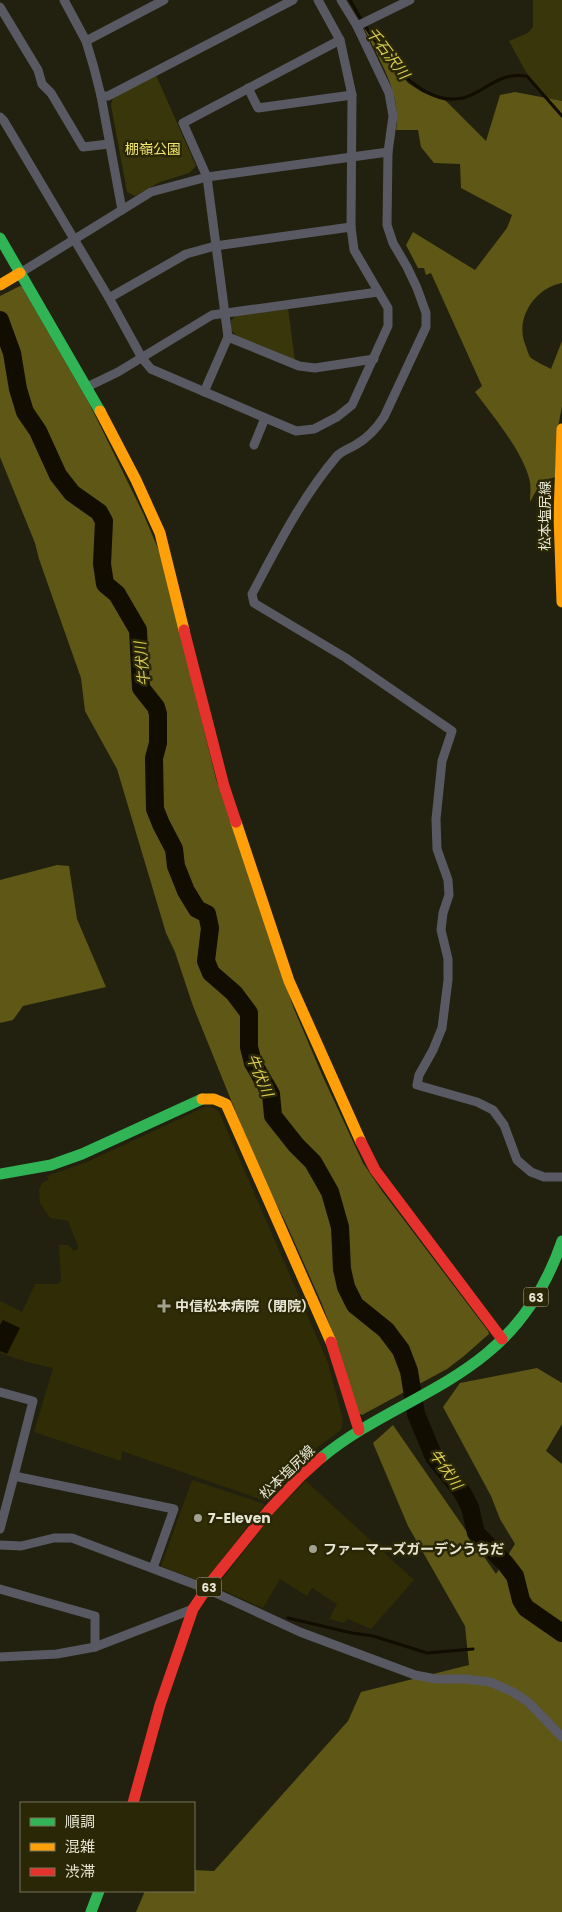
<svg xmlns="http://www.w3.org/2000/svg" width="562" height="1912" viewBox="0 0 562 1912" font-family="Poppins,'Noto Sans JP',sans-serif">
  <rect width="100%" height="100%" fill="#22210f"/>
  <g fill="#302c05">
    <polygon points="207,1106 214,1108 219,1112 328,1363 343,1420 341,1430 308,1454 265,1501 122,1451 121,1461 34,1432 53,1368 27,1362 0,1353 0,1301 22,1312 35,1284 58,1284 61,1281 59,1245 68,1245 74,1251 78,1249 78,1246 68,1221 50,1218 40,1203 39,1190 42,1183 49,1180 47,1176 87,1162"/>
    <polygon points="192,1480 265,1504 205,1581 199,1581 161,1566"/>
    <polygon points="306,1481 414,1580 371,1629 348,1619 344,1623 329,1619 337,1604 312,1588 307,1596 280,1579 263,1608 218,1588 218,1585 272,1515"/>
  </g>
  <g fill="#3a360c">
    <path d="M533,0H562V101C557,100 550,100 547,97C533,89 517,55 509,41L528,33L533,27Z"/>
    <polygon points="155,73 196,166 189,173 160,182 135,196 127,192 111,105 113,97"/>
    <polygon points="288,308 295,361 237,336 231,330 231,321 235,316"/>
  </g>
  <g fill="#5e5716">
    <path d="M364,28L408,83L422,92L446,101L486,141L500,95L515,92L562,101V283C535,288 515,318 525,344C527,348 528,355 531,358C537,362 545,366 551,369L562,341V406L557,433L555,477L541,482L530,502C530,496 531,488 530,482C524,453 493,416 475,392L482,386L431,273L426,275L424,268H418L406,245L413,232L475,270L507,228L512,215L461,188L460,164L434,163L421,147L418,130H396C402,94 379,60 364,28Z"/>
    <polygon points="20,286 22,287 89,403 143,513 162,558 216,779 294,1009 323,1077 363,1163 382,1191 488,1331 489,1334 464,1356 447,1369 362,1415 356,1412 340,1353 322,1304 285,1221 261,1174 193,1006 175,952 166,933 117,769 85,711 81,678 39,559 35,543 0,457 0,296"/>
    <polygon points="57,865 69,866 77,919 106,987 23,1006 13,1020 0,1023 0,880"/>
    <polygon points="537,1368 562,1383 562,1424 546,1451 562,1464 562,1912 136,1912 145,1891 194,1891 194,1870 214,1871 348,1721 361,1692 469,1665 465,1626 408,1526 373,1443 393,1425 496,1574 515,1544 500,1519 491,1496 443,1407 460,1383"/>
  </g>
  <polygon fill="#110d01" points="3,1320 20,1328 7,1354 0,1351 0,1325"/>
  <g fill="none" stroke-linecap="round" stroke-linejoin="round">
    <g stroke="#110d01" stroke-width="3">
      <path d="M350,0C370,36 413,109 463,98C480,94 494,78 512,76C517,75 523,76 527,76L562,116"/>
      <polyline points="288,1618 352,1633 373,1636 427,1653 473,1649"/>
    </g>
    <polyline stroke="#110d01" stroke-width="18" points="0,320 12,353 18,389 25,412 38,431 58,475 72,493 99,512 104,521 102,564 105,584 117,594 138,630 141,688 156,707 158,714 158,743 154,758 155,809 161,824 174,849 176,866 186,891 197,909 207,914 210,928 206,961 211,973 234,993 249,1013 249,1047 253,1063 271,1094 273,1116 296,1145 313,1162 330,1192 340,1227 342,1269 346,1287 355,1305 386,1330 401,1350 409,1371 416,1414 434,1457 462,1492 470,1507 476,1533 505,1563 515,1576 521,1600 526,1608 562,1633"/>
    <g stroke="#595964" stroke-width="9">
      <polyline points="64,0 86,41 94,68 101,96 122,210"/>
      <path d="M341,0L357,26L389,93L393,116L388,152L387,225L393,243L407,267L417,288L426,313V327L384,417C376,429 369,437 357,444C351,448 342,451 337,456C302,497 277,547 252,594L254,603L346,658L452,731L442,761L436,819L437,849L448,880L449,895L443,913L441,930L448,959V980L442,1028L433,1050L419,1075L417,1085L477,1102L493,1110L504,1125L517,1160L531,1172L544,1177H562"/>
      <polyline points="0,7 38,70 42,84 51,93 83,147 109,144"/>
      <polyline points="357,26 410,0"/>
      <polyline points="86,41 164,0"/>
      <polyline points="248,88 258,108 352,95"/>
      <polyline points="101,96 108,96 293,0"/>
      <polyline points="0,117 4,121 109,298 142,358 151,369 296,431 314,429 337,417 352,405 388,326 388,308 354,250 351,227 352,95 340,40 318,0"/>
      <polyline points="20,273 151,192 207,177 388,152"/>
      <polyline points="109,298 186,254 215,246 351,227"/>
      <polyline points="228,337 299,366 315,368 374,359"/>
      <polyline points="87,387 118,372 212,315 378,292"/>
      <polyline points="204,392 228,337 207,177 183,123 340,40"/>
      <polyline points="254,445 265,418"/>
      <polyline points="0,1392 33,1401 14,1476"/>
      <polyline points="0,1529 14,1476 174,1509 153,1568"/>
      <polyline points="0,1545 21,1546 54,1538 72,1538 207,1589 300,1632 415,1675 436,1679 465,1679 490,1682 513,1692 528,1702 562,1737"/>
      <polyline points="0,1589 95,1616 95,1647"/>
      <polyline points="0,1657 57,1654 95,1647 193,1609"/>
    </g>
    <g stroke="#30b455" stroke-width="11">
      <polyline points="0,238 100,411"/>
      <polyline points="0,1174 51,1165 82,1154 202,1099"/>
      <path d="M321,1458C371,1416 436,1395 486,1354C523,1324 547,1285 562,1241"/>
      <polyline points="91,1912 99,1891"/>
    </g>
    <g stroke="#ff9f0a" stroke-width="11">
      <polyline points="0,285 20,273"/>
      <polyline points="100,411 136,480 160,533 184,630"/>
      <polyline points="562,429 559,516 562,602"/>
      <polyline points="236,822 289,981 361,1142"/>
      <polyline points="202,1099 214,1099 226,1104 331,1342"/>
    </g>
    <g stroke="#e5322d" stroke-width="11">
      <polyline points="184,630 224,786 236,822"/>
      <polyline points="361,1142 375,1170 502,1339"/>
      <polyline points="331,1342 359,1430"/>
      <polyline points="133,1803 160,1705 193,1609 211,1582 269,1510 300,1477 321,1458"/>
    </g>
  </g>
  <g fill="#a2a18f" stroke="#2a2707" stroke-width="2">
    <path d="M161.5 1298.5h5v5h5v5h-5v5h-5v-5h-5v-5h5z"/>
    <circle cx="198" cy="1518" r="5"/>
    <circle cx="313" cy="1549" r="5"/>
  </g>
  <g text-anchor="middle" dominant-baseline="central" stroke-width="5" stroke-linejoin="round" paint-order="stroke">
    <g fill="#2a2707" stroke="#aead96" stroke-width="1">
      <rect x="523.5" y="1287.5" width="25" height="19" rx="4"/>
      <rect x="196.5" y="1577.5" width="25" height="19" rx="4"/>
    </g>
    <g font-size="12" font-weight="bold" fill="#e7e6d4">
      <text x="536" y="1297">63</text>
      <text x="209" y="1587">63</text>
    </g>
    <g font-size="14" fill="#f2e56b" stroke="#2a2707">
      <text x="153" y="149">棚嶺公園</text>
    </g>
    <g font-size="14" fill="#e7e6d4" stroke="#2a2707">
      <text transform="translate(545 516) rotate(-90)">松本塩尻線</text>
      <text transform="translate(287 1472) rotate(-44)">松本塩尻線</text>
    </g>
    <g font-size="14" font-weight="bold" fill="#e7e6d4" stroke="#2a2707" text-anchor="start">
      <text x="175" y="1306">中信松本病院（閉院）</text>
      <text x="208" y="1518">7-Eleven</text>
      <text x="323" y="1549">ファーマーズガーデンうちだ</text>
    </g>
    <g font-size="15" font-style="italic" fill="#d9cc51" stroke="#2a2707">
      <text transform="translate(388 53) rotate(53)">千石沢川</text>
      <text transform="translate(142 664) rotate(-96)">牛伏川</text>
      <text transform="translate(260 1075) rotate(67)">牛伏川</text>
      <text transform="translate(446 1469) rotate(55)">牛伏川</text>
    </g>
  </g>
  <rect x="20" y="1802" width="175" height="90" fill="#2a2707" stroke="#767359"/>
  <rect x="30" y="1818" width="25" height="8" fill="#30b455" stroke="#767359"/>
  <text x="65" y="1827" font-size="15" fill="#e7e6d4">順調</text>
  <rect x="30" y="1843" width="25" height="8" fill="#ff9f0a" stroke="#767359"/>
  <text x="65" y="1852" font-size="15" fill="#e7e6d4">混雑</text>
  <rect x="30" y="1868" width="25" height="8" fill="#e5322d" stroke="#767359"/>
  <text x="65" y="1877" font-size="15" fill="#e7e6d4">渋滞</text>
</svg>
